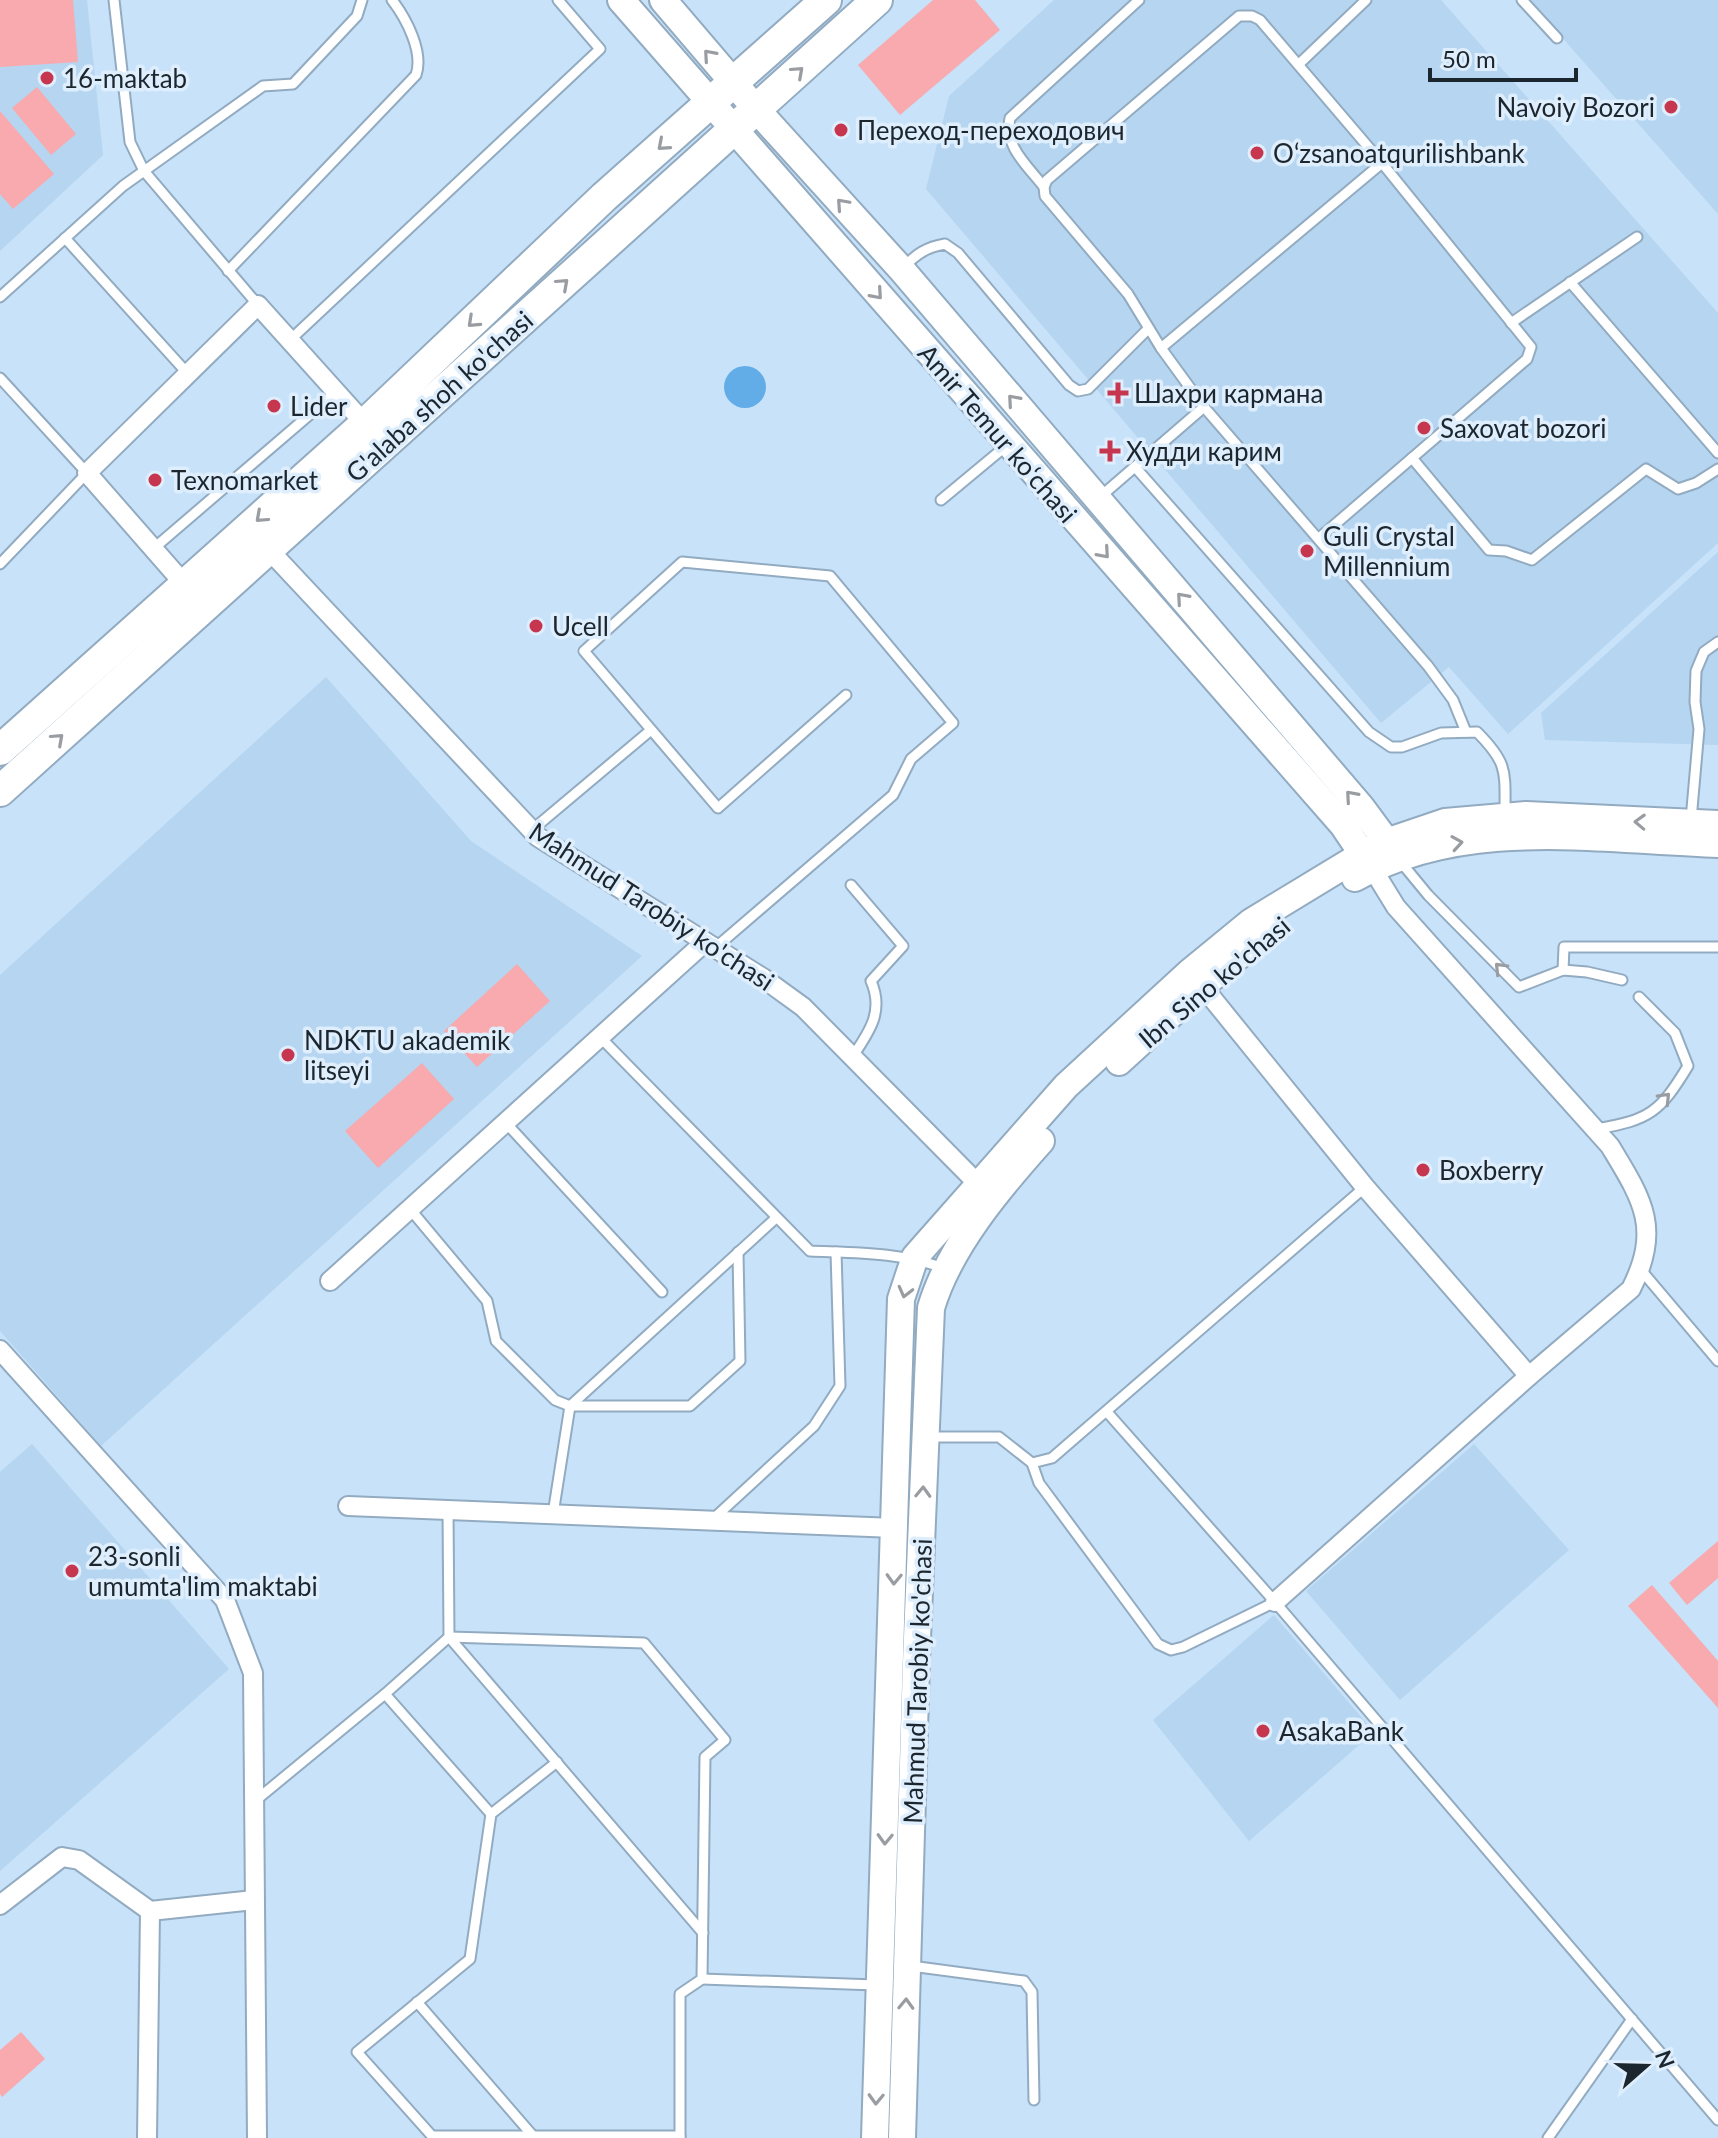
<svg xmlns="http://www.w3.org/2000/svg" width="1718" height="2138" viewBox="0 0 1718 2138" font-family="Lato,sans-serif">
  <rect width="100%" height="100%" fill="#c7e2f9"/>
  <g fill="#b5d5f0">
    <polygon points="0,0 87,0 103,155 0,251"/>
    <polygon points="1054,0 1441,0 1718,313 1718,543 1508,734 1449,667 1381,723 926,189 949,96"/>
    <polygon points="1529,0 1718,0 1718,214"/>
    <polygon points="1718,552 1718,745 1545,740 1541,713"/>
    <polygon points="326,677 471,841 642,956 101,1446 0,1331 0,975"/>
    <polygon points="32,1444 229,1669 0,1871 0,1472"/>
    <polygon points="1474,1444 1569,1550 1400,1700 1306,1591"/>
    <polygon points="1274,1615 1374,1732 1249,1841 1153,1720"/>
  </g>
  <g fill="#f8aaae">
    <polygon points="0,0 73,0 78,62 0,67"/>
    <polygon points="933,0 975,0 1000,30 900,115 858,65"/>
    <polygon points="37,87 76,134 51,155 12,108"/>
    <polygon points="0,111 54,174 13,209 0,194"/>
    <polygon points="517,964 550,1001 477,1067 444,1031"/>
    <polygon points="422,1063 454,1099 378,1168 345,1131"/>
    <polygon points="1718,1541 1718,1578 1687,1605 1669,1583"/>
    <polygon points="1652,1585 1718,1661 1718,1708 1628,1606"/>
    <polygon points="21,2032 45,2059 2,2097 0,2094 0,2050"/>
  </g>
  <circle fill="#62ade8" cx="745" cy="387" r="21"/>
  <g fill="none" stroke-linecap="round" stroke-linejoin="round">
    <defs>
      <g id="lane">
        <polyline points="114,0 130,142 144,171 258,305"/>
        <polyline points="1522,0 1557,38"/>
        <polyline points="1299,64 1366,0"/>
        <path d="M1044,187C1027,165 1004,147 1010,118L1139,0"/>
        <polyline points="65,238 188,374"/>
        <path d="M904,267C916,254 927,247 945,244L958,253L1069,385L1078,391L1088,389L1148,329"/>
        <path d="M228,271L416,75C424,52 406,18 392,0"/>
        <polyline points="1570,282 1718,453"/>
        <polyline points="0,297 123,186 263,86 293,84 357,16 362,0"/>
        <polyline points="1511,323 1637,237"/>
        <polyline points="289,341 600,49 558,0"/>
        <polyline points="1161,348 1382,163"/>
        <polyline points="0,378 87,473 0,564"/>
        <polyline points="1412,458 1489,550 1506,551 1532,560 1646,469 1678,489 1696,483 1718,469"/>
        <path d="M1135,467L1369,732L1391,747H1402L1441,733L1477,732C1508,763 1505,771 1505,813"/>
        <polyline points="1100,497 1204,407"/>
        <polyline points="941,500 1006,446"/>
        <polyline points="1318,539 1527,359 1531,347 1382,163 1260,20 1252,16 1239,16 1047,180 1044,187 1045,196 1128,294 1161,348 1204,407 1428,666 1453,700 1466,732"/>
        <polyline points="153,549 336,392"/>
        <polyline points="1691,820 1699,729 1695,702 1696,671 1704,652 1718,642"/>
        <polyline points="532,830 651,730"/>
        <polyline points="1400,861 1428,895 1519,987 1563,970 1587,972 1622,980"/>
        <path d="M851,885L903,946L871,981C884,1011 870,1031 853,1056"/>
        <polyline points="715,948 893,795 911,759 953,723 830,576 682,562 584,651 718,808 846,695"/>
        <polyline points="1563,970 1564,947 1718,947"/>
        <path d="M600,1037L810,1251C859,1253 898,1252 944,1268"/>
        <polyline points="506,1123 662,1292"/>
        <path d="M1596,1129C1650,1120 1660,1112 1688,1066L1675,1033L1639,997"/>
        <polyline points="410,1209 487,1301 496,1341 555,1400 570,1406 690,1406 740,1361 738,1252"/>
        <polyline points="1641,1270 1718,1361"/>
        <polyline points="1107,1412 1275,1602 1718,2120"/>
        <polyline points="926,1437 999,1437 1032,1463 1052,1458 1365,1187"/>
        <polyline points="1032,1463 1039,1483 1158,1644 1171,1650 1183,1647 1275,1602"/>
        <polyline points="448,1510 449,1637 703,1933"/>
        <polyline points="553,1514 570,1406 776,1218"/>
        <polyline points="712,1520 814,1426 840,1386 836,1252"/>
        <polyline points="385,1694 491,1814"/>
        <polyline points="557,1762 491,1814 470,1959 357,2052 432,2136 680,2136"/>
        <polyline points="255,1801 385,1694 449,1637 644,1643 725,1740 705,1757 702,1979 680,1994 680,2138"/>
        <polyline points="911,1966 1024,1981 1032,1992 1034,2100"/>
        <polyline points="702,1979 876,1985"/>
        <polyline points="417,2002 533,2136"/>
        <polyline points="1548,2138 1632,2019"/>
      </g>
      <g id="street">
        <polyline points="269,550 538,837 763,978 803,1007 986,1192"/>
        <polyline points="185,585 87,473 258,305 365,424"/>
        <polyline points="1195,977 1365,1187 1529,1376"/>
        <polyline points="330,1281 705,942"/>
        <polyline points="0,1350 225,1600 253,1673 257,2138"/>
        <polyline points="348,1506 895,1528"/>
        <path d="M1275,1602L1529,1376L1631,1289C1662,1228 1642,1199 1610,1146L1396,907L1372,868"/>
        <polyline points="0,1905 62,1857 79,1860 150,1911 254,1900"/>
        <polyline points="147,2138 150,1911"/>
      </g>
      <g id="secondary">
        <polyline points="621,0 1343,825 1372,868"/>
        <polyline points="663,0 756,109 902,270 1361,807 1395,853"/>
        <path d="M1355,878C1465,816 1597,840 1718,844"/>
        <polyline points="1119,1062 1202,986 1270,930"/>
        <polyline points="875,2138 901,1299 915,1257 1066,1086 1190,972 1251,922 1363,854 1386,842 1445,822 1526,815 1718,824"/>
        <path d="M902,2138L916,1662L931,1308C949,1247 999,1188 1041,1141"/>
      </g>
      <g id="primary">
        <polyline points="0,750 365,424 604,197 826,0"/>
        <polyline points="0,791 877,0"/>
      </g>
    </defs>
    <use href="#lane" stroke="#92abc1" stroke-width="13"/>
    <use href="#street" stroke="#92abc1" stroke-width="22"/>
    <use href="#secondary" stroke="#92abc1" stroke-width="30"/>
    <use href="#primary" stroke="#92abc1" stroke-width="34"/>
    <use href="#lane" stroke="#fff" stroke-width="9"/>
    <use href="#street" stroke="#fff" stroke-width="18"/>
    <use href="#secondary" stroke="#fff" stroke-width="26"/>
    <use href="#primary" stroke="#fff" stroke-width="30"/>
  </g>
  <defs><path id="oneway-chevron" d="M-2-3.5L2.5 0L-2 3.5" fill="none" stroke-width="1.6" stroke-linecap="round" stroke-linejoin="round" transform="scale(2)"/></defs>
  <g stroke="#999da1">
    <use href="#oneway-chevron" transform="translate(709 55) rotate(-131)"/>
    <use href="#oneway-chevron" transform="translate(798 72) rotate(-42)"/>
    <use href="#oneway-chevron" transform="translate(663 145) rotate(139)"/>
    <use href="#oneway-chevron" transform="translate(842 204) rotate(-132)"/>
    <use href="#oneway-chevron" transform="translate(563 284) rotate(-42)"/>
    <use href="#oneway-chevron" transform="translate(877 294) rotate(49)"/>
    <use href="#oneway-chevron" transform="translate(473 322) rotate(137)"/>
    <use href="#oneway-chevron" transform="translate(1013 400) rotate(-131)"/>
    <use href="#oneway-chevron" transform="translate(261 517) rotate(138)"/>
    <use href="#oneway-chevron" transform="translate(1104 553) rotate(49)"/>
    <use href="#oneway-chevron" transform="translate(1182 598) rotate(-131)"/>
    <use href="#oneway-chevron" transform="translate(58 739) rotate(-42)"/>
    <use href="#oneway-chevron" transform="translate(1351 796) rotate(-131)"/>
    <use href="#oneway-chevron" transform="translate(1640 822) rotate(-178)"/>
    <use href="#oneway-chevron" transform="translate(1457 843) rotate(-9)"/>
    <use href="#oneway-chevron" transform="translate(1500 968) rotate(-134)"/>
    <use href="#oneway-chevron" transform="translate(1665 1098) rotate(-46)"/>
    <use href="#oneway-chevron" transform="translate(905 1292) rotate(104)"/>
    <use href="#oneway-chevron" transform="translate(923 1492) rotate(-88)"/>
    <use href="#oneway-chevron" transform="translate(894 1579) rotate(92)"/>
    <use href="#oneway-chevron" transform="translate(885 1839) rotate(92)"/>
    <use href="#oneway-chevron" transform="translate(906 2004) rotate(-88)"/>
    <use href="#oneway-chevron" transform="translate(876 2099) rotate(92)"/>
  </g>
  <g fill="#c7364f" stroke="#deeefc" stroke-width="3">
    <circle cx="47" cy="78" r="8"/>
    <circle cx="1671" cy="107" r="8"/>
    <circle cx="841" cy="130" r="8"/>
    <circle cx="1257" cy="153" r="8"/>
    <path d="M1114 381h8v8h8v8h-8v8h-8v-8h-8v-8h8z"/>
    <circle cx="274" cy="406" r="8"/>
    <circle cx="1424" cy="428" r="8"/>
    <path d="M1106 439h8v8h8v8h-8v8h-8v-8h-8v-8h8z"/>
    <circle cx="155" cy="480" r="8"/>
    <circle cx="1307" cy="551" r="8"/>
    <circle cx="536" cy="626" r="8"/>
    <circle cx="288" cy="1055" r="8"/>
    <circle cx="1423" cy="1170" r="8"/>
    <circle cx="72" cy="1571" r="8"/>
    <circle cx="1263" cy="1731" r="8"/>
  </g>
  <g text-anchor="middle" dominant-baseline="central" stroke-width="7" stroke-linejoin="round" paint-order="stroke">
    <g font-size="26" fill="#1c262f" stroke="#deeefc" text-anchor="start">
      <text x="63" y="78">16-maktab</text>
      <text x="1655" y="107" text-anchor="end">Navoiy Bozori</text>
      <text x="857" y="130">Переход-переходович</text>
      <text x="1273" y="153">Oʻzsanoatqurilishbank</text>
      <text x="1134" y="393">Шахри кармана</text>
      <text x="290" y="406">Lider</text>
      <text x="1440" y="428">Saxovat bozori</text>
      <text x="1126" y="451">Худди карим</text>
      <text x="171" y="480">Texnomarket</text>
      <text x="1323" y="536">Guli Crystal<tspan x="1323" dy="30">Millennium</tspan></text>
      <text x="552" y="626">Ucell</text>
      <text x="304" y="1040">NDKTU akademik<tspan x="304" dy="30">litseyi</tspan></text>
      <text x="1439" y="1170">Boxberry</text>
      <text x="88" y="1556">23-sonli<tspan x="88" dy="30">umumta'lim maktabi</tspan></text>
      <text x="1279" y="1731">AsakaBank</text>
    </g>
    <g font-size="26" fill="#1c262f" stroke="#deeefc">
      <text transform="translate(439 396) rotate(-42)">G'alaba shoh ko'chasi</text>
      <text transform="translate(998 433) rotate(49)">Amir Temur ko‘chasi</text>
      <text transform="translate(652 906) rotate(33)">Mahmud Tarobiy ko'chasi</text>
      <text transform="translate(1214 982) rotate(-40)">Ibn Sino ko'chasi</text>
      <text transform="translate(917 1681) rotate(-88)">Mahmud Tarobiy ko'chasi</text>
    </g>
  </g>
  <g transform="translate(1646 2066) rotate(70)" stroke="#deeefc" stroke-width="6" paint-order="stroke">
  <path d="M0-6L14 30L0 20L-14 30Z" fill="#1c262f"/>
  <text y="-12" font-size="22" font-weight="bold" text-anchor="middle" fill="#1c262f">N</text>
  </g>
  <path d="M1430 68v12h146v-12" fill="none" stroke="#1c262f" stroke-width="4"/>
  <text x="1442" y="68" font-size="24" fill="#1c262f" stroke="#deeefc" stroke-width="6" paint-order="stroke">50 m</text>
</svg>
